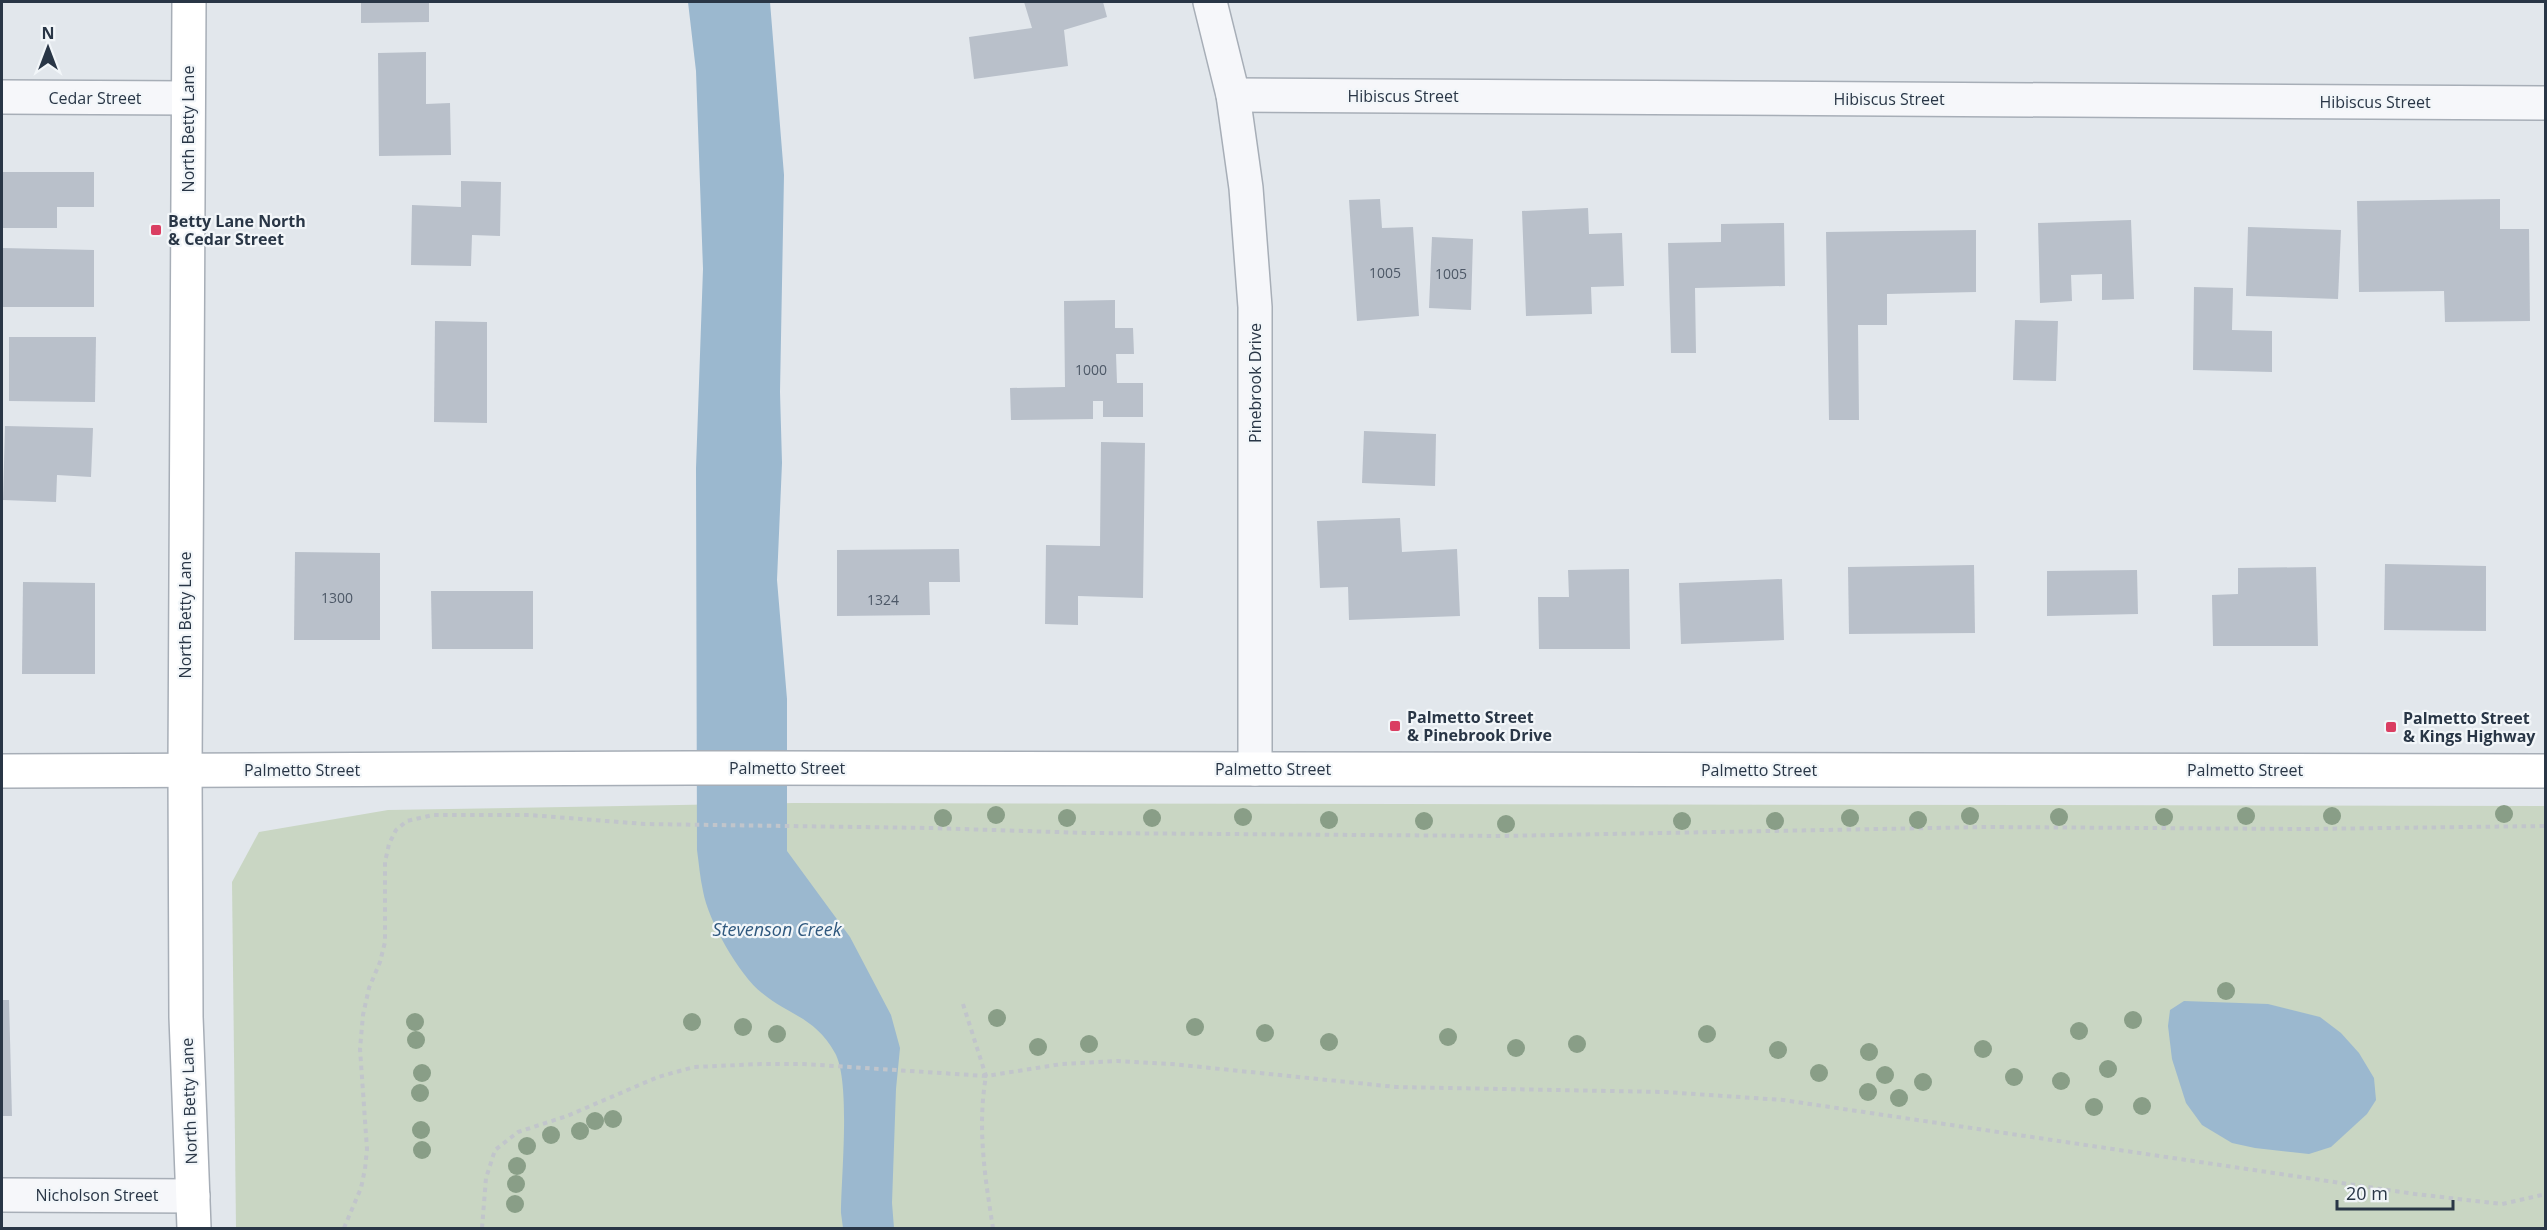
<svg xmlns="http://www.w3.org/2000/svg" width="2547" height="1230" viewBox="0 0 2547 1230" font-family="'Open Sans',sans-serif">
  <rect width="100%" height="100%" fill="#e2e7ec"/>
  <polygon fill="#c9d6c3" points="795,803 2545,806 2545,1228 236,1228 232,882 259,832 388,810"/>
  <g fill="#9bb8cf">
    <path d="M688,2H770L784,175L780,392L782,463L777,580L787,699V851L850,937L891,1015L900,1048L896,1089L892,1203L894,1228H843L841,1213C841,1177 851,1082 835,1053C815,1017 790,1016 762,993C739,975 708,920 703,891C700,878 699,864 697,850L696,468L703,269L696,71Z"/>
    <polygon points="2184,1001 2268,1004 2320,1017 2341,1033 2359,1053 2374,1078 2376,1100 2367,1114 2331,1147 2309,1154 2255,1148 2232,1143 2202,1125 2186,1103 2172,1059 2168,1026 2170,1010"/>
  </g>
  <g fill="#b9c0ca">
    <polygon points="361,2 429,2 429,22 361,23"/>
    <polygon points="1024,2 1103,2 1107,17 1064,30 1068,66 974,79 969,37 1032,28"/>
    <polygon points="426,52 426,104 450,103 451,155 379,156 378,53"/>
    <polygon points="2,172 94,172 94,207 57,207 57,228 2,228"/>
    <polygon points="461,181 501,182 500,236 472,235 471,266 411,265 412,205 461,207"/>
    <polygon points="1380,199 1382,228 1413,227 1419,316 1357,321 1349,200"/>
    <polygon points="2500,199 2500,229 2529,229 2530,321 2445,322 2444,291 2359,292 2357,201"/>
    <polygon points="1588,208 1589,234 1622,233 1624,286 1591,287 1592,314 1526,316 1522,211"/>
    <polygon points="2131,220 2134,299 2102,300 2102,274 2071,275 2072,301 2040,303 2038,223"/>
    <polygon points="1784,223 1785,286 1695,288 1696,353 1671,353 1668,243 1721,242 1721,224"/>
    <polygon points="2248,227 2341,230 2338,299 2246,296"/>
    <polygon points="1976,230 1976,292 1887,294 1887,325 1858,325 1859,420 1829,420 1826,232"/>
    <polygon points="1432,237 1473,239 1471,310 1429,308"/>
    <polygon points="2,248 94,250 94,307 2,307"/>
    <polygon points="2194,287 2233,288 2232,330 2272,331 2272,372 2193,370"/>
    <polygon points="1115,300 1115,328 1133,328 1134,354 1116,354 1117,383 1143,383 1143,417 1103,417 1103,401 1093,401 1093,419 1011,420 1010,388 1065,387 1064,301"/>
    <polygon points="2015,320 2058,321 2056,381 2013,380"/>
    <polygon points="435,321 487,322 487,423 434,422"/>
    <polygon points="9,337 96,337 95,402 9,401"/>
    <polygon points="5,426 93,428 91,477 57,475 56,502 3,500"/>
    <polygon points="1364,431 1436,434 1435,486 1362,483"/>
    <polygon points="1101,442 1145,443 1143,598 1078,596 1078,625 1045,624 1046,545 1100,546"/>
    <polygon points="1400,518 1402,552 1457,549 1460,616 1349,620 1348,587 1320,588 1317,521"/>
    <polygon points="959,549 960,582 929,582 930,615 837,616 837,550"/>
    <polygon points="295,552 380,553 380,640 294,640"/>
    <polygon points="2385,564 2486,566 2486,631 2384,630"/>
    <polygon points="1974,565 1975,633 1849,634 1848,567"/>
    <polygon points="2316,567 2318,646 2213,646 2212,595 2238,594 2238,568"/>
    <polygon points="1629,569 1630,649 1539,649 1538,597 1569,597 1568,570"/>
    <polygon points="2137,570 2138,614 2047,616 2047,571"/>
    <polygon points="1782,579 1784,640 1681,644 1679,583"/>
    <polygon points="23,582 95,583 95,674 22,674"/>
    <polygon points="431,591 533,591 533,649 432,649"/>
    <polygon points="2,1000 9,1000 12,1116 2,1116"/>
  </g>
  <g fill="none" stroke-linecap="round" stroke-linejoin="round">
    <defs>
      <g id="street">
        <polyline points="1210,2 1233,95 1246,188 1255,307 1255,769"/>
        <polyline points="1233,95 2546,103"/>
        <polyline points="2,97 188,98"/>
        <polyline points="2,1195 193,1196"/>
      </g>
      <g id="secondary">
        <polyline points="189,2 185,771 186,1017 194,1228"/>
        <polyline points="2,771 690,768 2546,771"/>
      </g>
    </defs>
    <use href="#street" stroke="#a7aeb7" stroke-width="36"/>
    <use href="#secondary" stroke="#a7aeb7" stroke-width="36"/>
    <g stroke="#c1c5cb" stroke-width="4" stroke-dasharray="4.5 4.5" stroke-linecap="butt">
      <polyline points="963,1004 986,1076 1062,1064 1118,1061 1172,1064 1396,1087 1665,1092 1783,1100 2415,1194 2502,1204 2546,1194"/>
      <polyline points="344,1228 361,1188 365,1169 367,1149 360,1049 363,1015 369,988 380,962 385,942 385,862 389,844 396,830 407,821 433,815 529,815 645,824 930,828 1087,833 1502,836 1985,827 2307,829 2546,826"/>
      <path d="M482,1228L486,1178L495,1150L518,1132L567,1116L658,1077L694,1067L761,1064H804L986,1076C977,1127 985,1178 993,1228"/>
    </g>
    <use href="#street" stroke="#f6f7fa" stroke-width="33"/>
    <use href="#secondary" stroke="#fff" stroke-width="33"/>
  </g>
  <g fill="#899e87">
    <circle cx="2504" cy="814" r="9"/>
    <circle cx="996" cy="815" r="9"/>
    <circle cx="1970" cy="816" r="9"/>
    <circle cx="2246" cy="816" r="9"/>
    <circle cx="2332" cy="816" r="9"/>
    <circle cx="1243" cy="817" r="9"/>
    <circle cx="2059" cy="817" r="9"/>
    <circle cx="2164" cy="817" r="9"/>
    <circle cx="943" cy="818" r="9"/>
    <circle cx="1067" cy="818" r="9"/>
    <circle cx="1152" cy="818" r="9"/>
    <circle cx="1850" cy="818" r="9"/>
    <circle cx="1329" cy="820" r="9"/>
    <circle cx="1918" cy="820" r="9"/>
    <circle cx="1424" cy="821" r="9"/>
    <circle cx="1682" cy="821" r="9"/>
    <circle cx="1775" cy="821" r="9"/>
    <circle cx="1506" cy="824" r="9"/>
    <circle cx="2226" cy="991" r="9"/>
    <circle cx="997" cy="1018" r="9"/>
    <circle cx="2133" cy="1020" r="9"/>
    <circle cx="415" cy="1022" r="9"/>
    <circle cx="692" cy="1022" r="9"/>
    <circle cx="743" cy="1027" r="9"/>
    <circle cx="1195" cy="1027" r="9"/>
    <circle cx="2079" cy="1031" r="9"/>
    <circle cx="1265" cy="1033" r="9"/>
    <circle cx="777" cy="1034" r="9"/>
    <circle cx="1707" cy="1034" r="9"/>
    <circle cx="1448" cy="1037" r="9"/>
    <circle cx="416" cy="1040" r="9"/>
    <circle cx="1329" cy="1042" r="9"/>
    <circle cx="1089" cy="1044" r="9"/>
    <circle cx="1577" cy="1044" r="9"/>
    <circle cx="1038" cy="1047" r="9"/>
    <circle cx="1516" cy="1048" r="9"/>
    <circle cx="1983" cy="1049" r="9"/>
    <circle cx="1778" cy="1050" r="9"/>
    <circle cx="1869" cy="1052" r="9"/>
    <circle cx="2108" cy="1069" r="9"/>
    <circle cx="422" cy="1073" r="9"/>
    <circle cx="1819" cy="1073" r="9"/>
    <circle cx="1885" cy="1075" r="9"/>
    <circle cx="2014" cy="1077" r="9"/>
    <circle cx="2061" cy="1081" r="9"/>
    <circle cx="1923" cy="1082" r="9"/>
    <circle cx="1868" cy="1092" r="9"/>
    <circle cx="420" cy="1093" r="9"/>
    <circle cx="1899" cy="1098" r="9"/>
    <circle cx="2142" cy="1106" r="9"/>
    <circle cx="2094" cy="1107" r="9"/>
    <circle cx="613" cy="1119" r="9"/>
    <circle cx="595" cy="1121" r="9"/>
    <circle cx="421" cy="1130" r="9"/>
    <circle cx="580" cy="1131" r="9"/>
    <circle cx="551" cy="1135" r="9"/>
    <circle cx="527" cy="1146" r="9"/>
    <circle cx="422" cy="1150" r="9"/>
    <circle cx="517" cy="1166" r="9"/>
    <circle cx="516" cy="1184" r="9"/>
    <circle cx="515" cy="1204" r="9"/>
  </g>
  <g fill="#da3e62" stroke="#f2f6f9" stroke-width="2">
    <rect x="150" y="224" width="12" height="12" rx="3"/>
    <rect x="1389" y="720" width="12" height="12" rx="3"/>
    <rect x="2385" y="721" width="12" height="12" rx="3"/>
  </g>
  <g text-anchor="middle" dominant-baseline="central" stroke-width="4.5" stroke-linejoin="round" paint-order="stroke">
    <g font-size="14" fill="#4d5867">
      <text x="1385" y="272">1005</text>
      <text x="1451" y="273">1005</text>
      <text x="1091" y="369">1000</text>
      <text x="337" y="597">1300</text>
      <text x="883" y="599">1324</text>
    </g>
    <g font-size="16" fill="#293646" stroke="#f2f6f9">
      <text x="1403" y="96">Hibiscus Street</text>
      <text x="95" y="98">Cedar Street</text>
      <text x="1889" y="99">Hibiscus Street</text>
      <text x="2375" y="102">Hibiscus Street</text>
      <text transform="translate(188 129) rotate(-90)">North Betty Lane</text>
      <text transform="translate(1255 383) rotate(-90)">Pinebrook Drive</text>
      <text transform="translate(185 615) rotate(-90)">North Betty Lane</text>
      <text x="787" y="768">Palmetto Street</text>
      <text x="1273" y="769">Palmetto Street</text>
      <text x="302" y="770">Palmetto Street</text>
      <text x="1759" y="770">Palmetto Street</text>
      <text x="2245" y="770">Palmetto Street</text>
      <text transform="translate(189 1101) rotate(-92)">North Betty Lane</text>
      <text x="97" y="1195">Nicholson Street</text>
    </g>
    <g font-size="16" font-weight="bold" fill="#293646" stroke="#f2f6f9" text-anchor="start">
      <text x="168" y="221">Betty Lane North<tspan x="168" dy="18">&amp; Cedar Street</tspan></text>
      <text x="1407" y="717">Palmetto Street<tspan x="1407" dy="18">&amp; Pinebrook Drive</tspan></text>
      <text x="2403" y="718">Palmetto Street<tspan x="2403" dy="18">&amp; Kings Highway</tspan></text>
    </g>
    <g font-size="18" font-style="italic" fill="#2f587e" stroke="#f2f6f9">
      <text x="777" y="929">Stevenson Creek</text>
    </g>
  </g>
  <rect width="2547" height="1230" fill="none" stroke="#293646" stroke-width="6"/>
  <g transform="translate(48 48)" stroke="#f2f6f9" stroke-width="4.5" paint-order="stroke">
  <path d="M0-4.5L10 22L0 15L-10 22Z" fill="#293646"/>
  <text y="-9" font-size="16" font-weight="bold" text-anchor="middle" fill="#293646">N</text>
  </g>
  <path d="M2337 1200v9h116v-9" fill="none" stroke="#293646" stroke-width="3"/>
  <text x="2346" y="1200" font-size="18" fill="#293646" stroke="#f2f6f9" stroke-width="4.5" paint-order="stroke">20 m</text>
</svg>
